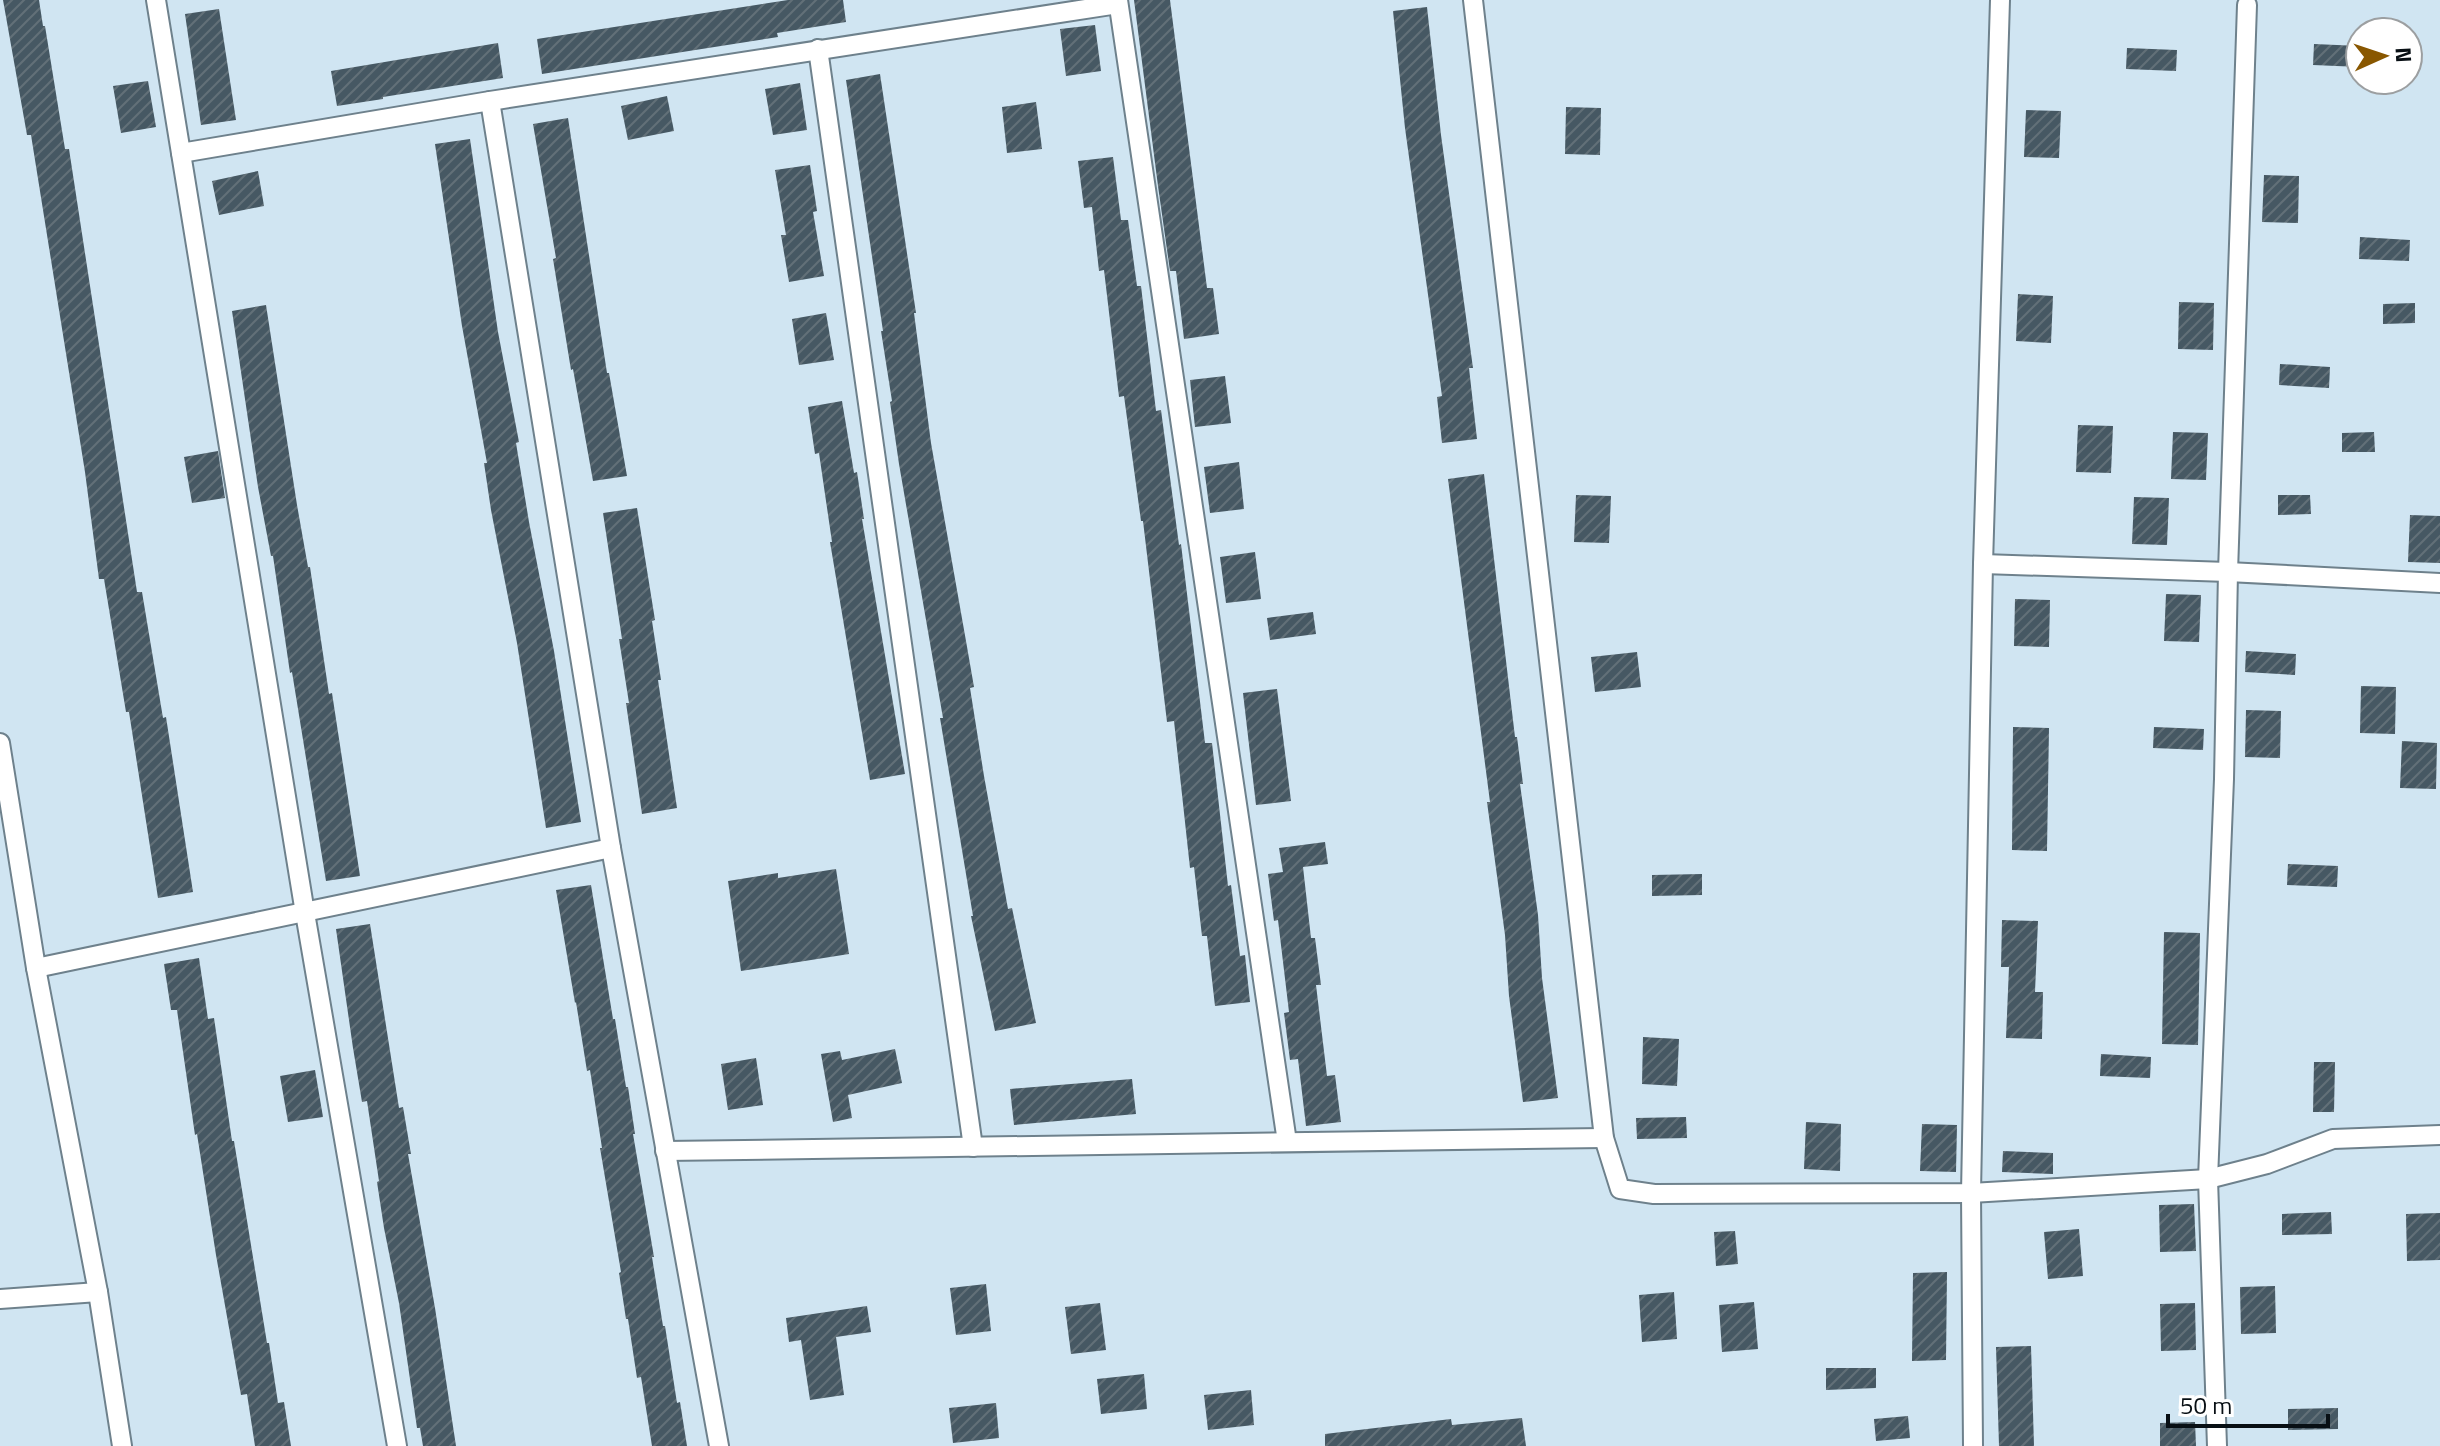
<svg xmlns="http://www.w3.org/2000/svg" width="2440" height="1446" viewBox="0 0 2440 1446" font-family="'Titillium Web',sans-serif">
  <defs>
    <pattern id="building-hatch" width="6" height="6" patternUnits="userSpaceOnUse" patternTransform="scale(2)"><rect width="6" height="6" fill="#465863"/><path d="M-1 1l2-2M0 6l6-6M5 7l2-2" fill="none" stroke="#627078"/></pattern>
  </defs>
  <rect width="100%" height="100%" fill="#d0e5f2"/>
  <g fill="url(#building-hatch)">
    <polygon points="3,0 39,0 43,26 45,26 65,149 69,149 137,592 142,592 163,718 166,717 193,892 158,898 129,712 126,712 104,579 99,579 85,472 31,135 27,135"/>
    <polygon points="788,0 843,0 846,22 777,33 778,37 542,74 537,39"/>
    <polygon points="1134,0 1170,0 1207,288 1213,288 1219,334 1184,339 1176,271 1170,271 1158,186"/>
    <polygon points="1427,7 1441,135 1473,368 1469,368 1477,439 1442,443 1437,397 1442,396 1405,128 1393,11"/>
    <polygon points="219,9 236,120 201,125 185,14"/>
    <polygon points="1095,25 1101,71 1066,76 1060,29"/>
    <polygon points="498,43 503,78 383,97 383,99 337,106 331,71"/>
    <polygon points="2314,44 2360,46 2360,67 2313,65"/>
    <polygon points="2127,48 2177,50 2176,71 2126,69"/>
    <polygon points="880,74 916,313 914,313 931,443 966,641 974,687 970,688 984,776 1008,909 1012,908 1036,1023 995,1031 971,916 973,916 940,718 943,718 899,464 890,402 892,401 881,331 883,331 846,80"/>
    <polygon points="148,81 156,127 121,133 113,86"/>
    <polygon points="800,83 807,130 773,135 765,89"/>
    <polygon points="667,96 674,131 628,140 621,106"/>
    <polygon points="1036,102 1042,149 1007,153 1002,107"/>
    <polygon points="1566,107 1601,108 1600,155 1565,154"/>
    <polygon points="2026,110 2061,111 2059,158 2024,157"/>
    <polygon points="568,118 607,373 609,373 627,476 593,481 573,369 571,370 553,259 556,258 533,124"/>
    <polygon points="470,139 498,332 519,442 516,443 529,522 554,651 581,822 546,828 517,643 491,510 484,463 487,463 462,326 435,144"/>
    <polygon points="1113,157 1121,220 1128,220 1137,286 1141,286 1156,411 1161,410 1179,545 1181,544 1205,743 1212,743 1228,886 1231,885 1240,956 1245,955 1250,1002 1215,1006 1207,936 1202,936 1194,867 1190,868 1174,721 1167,722 1143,521 1141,521 1124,396 1119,397 1104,270 1099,271 1092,207 1084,208 1078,161"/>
    <polygon points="810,165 817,211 813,212 824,276 789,282 781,235 786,235 775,170"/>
    <polygon points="258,171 264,206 219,215 212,181"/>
    <polygon points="2264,175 2299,176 2298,223 2262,222"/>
    <polygon points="2360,237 2410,240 2409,261 2359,259"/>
    <polygon points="2018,294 2053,296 2051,343 2016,341"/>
    <polygon points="2179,302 2214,303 2213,350 2178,349"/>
    <polygon points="2415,303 2415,323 2383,324 2383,304"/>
    <polygon points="266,305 297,505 308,567 310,567 329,694 332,693 360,876 326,881 292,672 290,673 273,556 271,556 258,487 232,311"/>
    <polygon points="826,313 834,360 799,365 792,319"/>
    <polygon points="2280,364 2330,367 2329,388 2279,385"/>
    <polygon points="1225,376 1231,423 1195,427 1190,380"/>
    <polygon points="842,401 854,473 857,472 864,519 862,519 905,774 870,780 830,542 832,542 819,453 815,454 808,407"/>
    <polygon points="2078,425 2113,426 2111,473 2076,472"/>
    <polygon points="2173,432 2208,433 2206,480 2171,479"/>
    <polygon points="2374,432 2375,452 2342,452 2342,433"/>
    <polygon points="218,451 225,498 192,503 184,457"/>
    <polygon points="1239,462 1244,509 1210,513 1204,467"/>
    <polygon points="1484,474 1515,737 1517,737 1523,784 1520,784 1538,915 1542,978 1558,1098 1523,1102 1509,996 1505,935 1487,802 1490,802 1448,479"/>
    <polygon points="1576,495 1611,496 1609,543 1574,542"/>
    <polygon points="2278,495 2310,495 2311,514 2278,515"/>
    <polygon points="2134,497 2169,498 2167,545 2132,544"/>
    <polygon points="637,508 655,620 652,621 661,680 658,680 677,808 642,814 626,703 629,703 619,639 622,639 603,513"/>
    <polygon points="2410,515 2440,516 2440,563 2408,562"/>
    <polygon points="1255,552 1261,599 1226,603 1220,557"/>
    <polygon points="2166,594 2201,595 2199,642 2164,641"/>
    <polygon points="2015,599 2050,600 2049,647 2014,646"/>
    <polygon points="1313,612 1316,634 1270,640 1267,618"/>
    <polygon points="2246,651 2296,654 2295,675 2245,672"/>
    <polygon points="1637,652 1641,687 1595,692 1591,657"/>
    <polygon points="2361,686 2396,687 2395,734 2360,733"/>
    <polygon points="1277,689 1291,801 1256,805 1243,693"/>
    <polygon points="2246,710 2281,711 2280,758 2245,757"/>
    <polygon points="2013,727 2049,728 2047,851 2012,850"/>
    <polygon points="2154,727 2204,729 2203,750 2153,748"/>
    <polygon points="2402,741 2437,743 2436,789 2400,788"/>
    <polygon points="1325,842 1328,864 1303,867 1311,938 1315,938 1321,985 1316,985 1327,1076 1335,1075 1341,1122 1306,1126 1298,1059 1290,1060 1284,1013 1289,1012 1278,920 1274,921 1268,874 1283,872 1279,848"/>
    <polygon points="2288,864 2338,866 2337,887 2287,885"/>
    <polygon points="836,869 849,954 741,971 728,881 778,873 778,878"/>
    <polygon points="1702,874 1702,895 1652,896 1652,875"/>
    <polygon points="591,885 613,1019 615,1019 626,1087 628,1087 635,1134 633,1134 654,1257 652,1257 663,1326 665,1326 677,1403 680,1402 687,1446 652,1446 641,1377 637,1378 628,1319 626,1319 619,1273 621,1272 600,1148 602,1148 590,1070 587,1071 576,1002 575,1003 556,890"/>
    <polygon points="2002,920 2038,921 2035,992 2043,992 2042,1039 2006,1038 2009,967 2001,967"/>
    <polygon points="370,924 399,1108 403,1107 411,1154 408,1154 435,1308 456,1446 423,1446 420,1428 417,1428 399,1303 384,1228 377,1182 379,1181 367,1101 362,1102 353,1048 336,929"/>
    <polygon points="2164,932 2200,933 2198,1045 2162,1044"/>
    <polygon points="199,958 208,1019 214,1018 232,1141 234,1141 267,1343 269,1343 278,1403 284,1402 291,1446 255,1446 247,1394 241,1395 216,1255 197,1134 195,1135 177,1010 171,1010 164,964"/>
    <polygon points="1643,1037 1679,1039 1677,1086 1642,1084"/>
    <polygon points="895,1049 902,1083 848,1095 852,1118 833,1122 821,1054 840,1051 842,1060"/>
    <polygon points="2101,1054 2151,1057 2150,1078 2100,1076"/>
    <polygon points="756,1058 763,1105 728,1110 721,1064"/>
    <polygon points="2314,1062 2335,1062 2334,1112 2313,1112"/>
    <polygon points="315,1070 323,1117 288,1122 280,1076"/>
    <polygon points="1132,1079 1136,1114 1014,1125 1010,1089"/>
    <polygon points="1686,1117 1687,1138 1637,1139 1636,1118"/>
    <polygon points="1806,1122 1841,1124 1840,1171 1804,1169"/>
    <polygon points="1922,1124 1957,1125 1956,1172 1920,1171"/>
    <polygon points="2003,1151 2053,1153 2053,1174 2002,1172"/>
    <polygon points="2194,1204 2196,1251 2160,1252 2159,1205"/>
    <polygon points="2331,1212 2332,1234 2282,1235 2282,1214"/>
    <polygon points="2440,1213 2440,1260 2407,1261 2406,1214"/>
    <polygon points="2079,1229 2083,1276 2048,1279 2044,1232"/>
    <polygon points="1735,1231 1738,1264 1716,1266 1714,1232"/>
    <polygon points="1947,1272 1946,1360 1912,1361 1913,1273"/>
    <polygon points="986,1284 991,1331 956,1335 950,1288"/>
    <polygon points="2275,1286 2276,1333 2241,1334 2240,1287"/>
    <polygon points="1674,1292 1677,1339 1642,1342 1639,1295"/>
    <polygon points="1754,1302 1758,1349 1722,1352 1719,1305"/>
    <polygon points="1100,1303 1106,1350 1071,1354 1065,1307"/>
    <polygon points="2195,1303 2196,1350 2161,1351 2160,1304"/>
    <polygon points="867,1306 871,1332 836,1337 844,1395 810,1400 801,1340 789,1342 786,1318"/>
    <polygon points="2031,1346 2034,1446 1999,1446 1996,1347"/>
    <polygon points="1826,1368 1876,1368 1876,1388 1826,1390"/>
    <polygon points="1144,1374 1147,1409 1101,1414 1097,1379"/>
    <polygon points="1251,1390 1254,1425 1208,1430 1204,1395"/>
    <polygon points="996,1403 999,1438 953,1443 949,1408"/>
    <polygon points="2338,1408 2338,1429 2288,1430 2288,1409"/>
    <polygon points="1908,1416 1910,1438 1876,1441 1874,1419"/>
    <polygon points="1522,1418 1526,1446 1325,1446 1325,1434 1451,1419 1452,1425"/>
    <polygon points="2195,1422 2196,1446 2160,1446 2160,1423"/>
  </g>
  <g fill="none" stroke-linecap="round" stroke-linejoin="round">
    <defs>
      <g id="street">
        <polyline points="156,0 305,913 397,1446"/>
        <polyline points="1118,0 1287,1142"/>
        <polyline points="1473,0 1604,1138 1620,1189 1654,1194 1971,1193 2208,1179 2267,1164 2333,1139 2440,1135"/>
        <polyline points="818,49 973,1147"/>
        <polyline points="490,101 611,848 719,1446"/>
        <polyline points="181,153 490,101 1118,4"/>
        <polyline points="1983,564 2228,572 2440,583"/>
        <polyline points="0,743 36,968 98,1292 122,1446"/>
        <polyline points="36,968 611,848"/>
        <polyline points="665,1151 1604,1138"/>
        <polyline points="0,1299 98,1292"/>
        <polyline points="1973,1446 1971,1193 1983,564 2000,0"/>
        <polyline points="2217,1446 2208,1179 2224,779 2228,572 2247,5"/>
      </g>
    </defs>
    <use href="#street" stroke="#6e818c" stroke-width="22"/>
    <use href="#street" stroke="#fff" stroke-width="18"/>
  </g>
  <g transform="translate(2384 56) rotate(87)"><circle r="38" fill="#ffffff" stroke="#9c9fa1" stroke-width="2"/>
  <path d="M0-6L14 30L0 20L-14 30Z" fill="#895700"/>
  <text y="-12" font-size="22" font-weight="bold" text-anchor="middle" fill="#080f14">N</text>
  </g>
  <path d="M2168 1414v12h160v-12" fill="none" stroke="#080f14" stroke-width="4"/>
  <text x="2180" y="1414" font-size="24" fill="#080f14" stroke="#ffffff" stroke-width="6" paint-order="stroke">50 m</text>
</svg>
